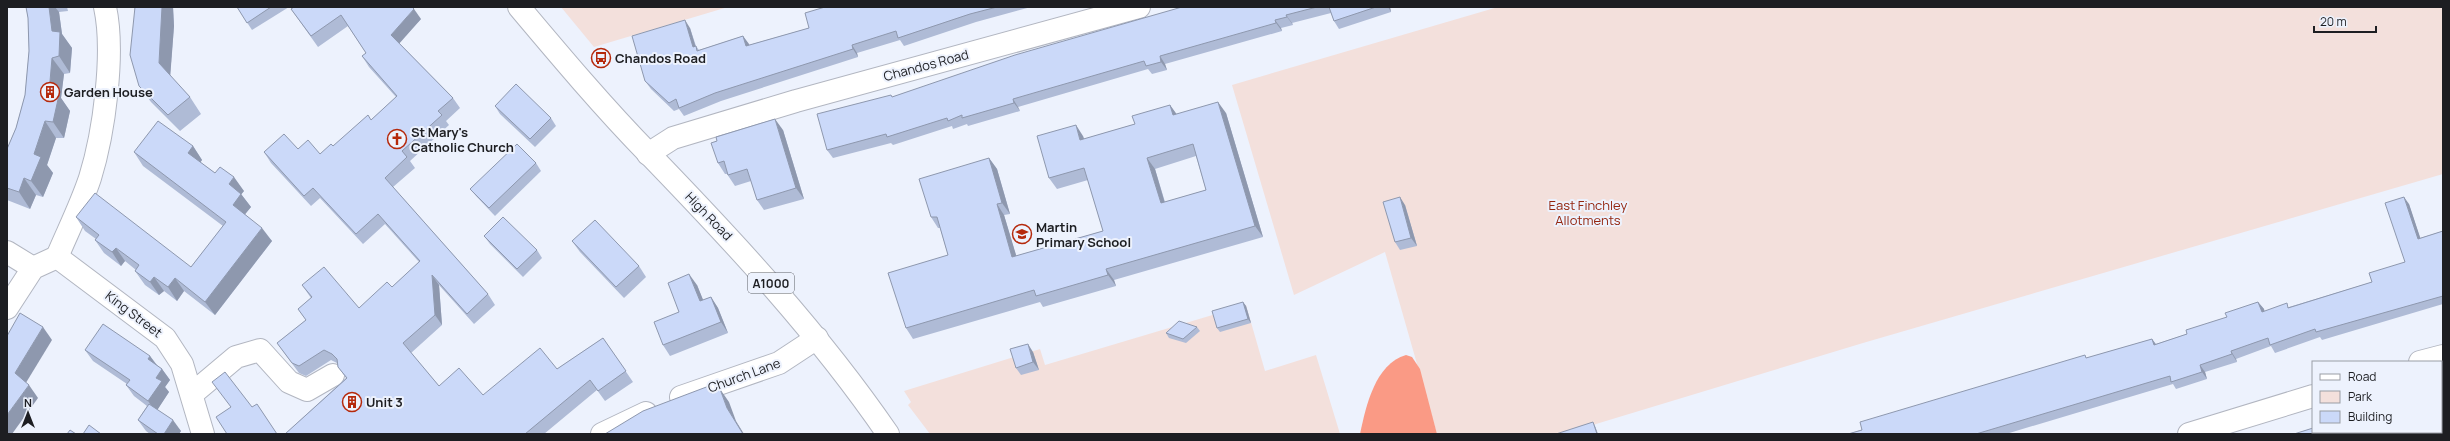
<svg xmlns="http://www.w3.org/2000/svg" width="2450" height="441" viewBox="0 0 2450 441" font-family="Manrope,sans-serif">
  <rect width="100%" height="100%" fill="#edf2fd"/>
  <g fill="#f3e0dc">
    <polygon points="561,7 728,7 594,47"/>
    <polygon points="1498,7 2443,7 2443,174 1863,343 1563,434 1437,434 1385,252 1294,295 1232,85"/>
    <polygon points="1246,305 1265,371 1316,355 1340,434 930,434 908,405 911,402 904,391 1040,349 1045,365"/>
  </g>
  <path fill="#fa9a85" d="M1406,355L1412,357L1420,369L1437,434H1360C1366,406 1375,364 1406,355Z"/>
  <g fill="none" stroke-linecap="round" stroke-linejoin="round">
    <defs>
      <g id="minor">
        <polyline points="648,154 673,138 796,101 1139,7"/>
        <polyline points="7,252 33,268"/>
        <path d="M57,257C68,231 81,205 90,178C104,133 115,53 105,7"/>
        <polyline points="57,257 165,338 182,364 203,434"/>
        <polyline points="7,308 33,268 57,257"/>
        <polyline points="192,394 236,357 260,350 289,382 307,390 333,375"/>
      </g>
      <g id="tertiary">
        <polyline points="2420,362 2443,356"/>
        <polyline points="681,397 779,363 817,338"/>
        <polyline points="602,434 646,413"/>
        <polyline points="2189,434 2313,396"/>
      </g>
      <path id="primary" d="M519,7C561,57 604,108 649,154C735,243 818,332 888,434"/>
    </defs>
    <use href="#minor" stroke="#b2b6c1" stroke-width="24"/>
    <use href="#tertiary" stroke="#b2b6c1" stroke-width="24"/>
    <use href="#primary" stroke="#b2b6c1" stroke-width="24"/>
    <use href="#minor" stroke="#fff" stroke-width="22"/>
    <use href="#tertiary" stroke="#fff" stroke-width="22"/>
    <use href="#primary" stroke="#fff" stroke-width="22"/>
  </g>
  <g fill="#afbbd6" fill-rule="evenodd">
    <polygon points="26,7 67,7 68,11 59,12 62,34 72,48 70,73 64,74 61,98 70,111 64,138 56,138 47,165 53,173 43,197 36,195 30,209 7,200 7,149 16,128 25,95 29,51 28,18"/>
    <polygon points="135,7 173,7 174,26 170,76 190,97 201,114 180,131 151,102 139,86"/>
    <polygon points="237,7 289,7 252,30"/>
    <polygon points="825,7 1031,7 976,22 904,46 900,40 857,53 858,57 721,101 684,116 679,109 674,111 651,89 645,81 690,28 696,46 699,50 743,36 749,45 809,28"/>
    <polygon points="1182,7 1390,7 1391,12 1339,29 1334,21 1331,13 1292,23 1293,25 1281,28 1282,31 1165,64 1167,70 1152,74 1148,69 1018,107 1020,111 968,126 967,124 953,129 952,126 893,145 891,143 833,158 827,150 892,97"/>
    <polygon points="291,9 421,19 399,43 453,98 460,108 446,121 449,125 410,161 415,168 393,187 488,294 495,305 474,324 439,285 442,325 411,353 439,386 483,395 557,369 603,338 633,382 605,401 597,390 544,434 285,434 346,378 338,367 337,363 331,360 306,376 299,373 277,343 306,320 298,309 311,298 302,285 359,308 392,287 419,262 385,224 363,244 320,198 311,206 271,163 264,152 298,149 320,154 333,146 371,120 396,97 369,67 362,56 366,53 348,26 318,47"/>
    <path d="M1170,105L1176,114L1226,113L1263,237L1114,280L1116,286L1043,307L1040,302L913,339L906,328L948,255L940,228H938L931,217L989,158L997,169L1010,214L1004,215L1016,256L1103,231L1088,180L1057,189L1049,178L1083,136L1084,139L1135,124ZM1196,156L1206,190L1165,202L1155,169Z"/>
    <polygon points="495,106 551,118 556,126 535,147 500,114"/>
    <polygon points="783,130 804,199 764,210 757,200 751,181 735,186 727,174 725,174 718,163"/>
    <polygon points="193,146 202,160 200,162 215,173 244,191 241,194 251,207 245,214 272,241 215,315 184,291 177,301 164,291 159,295 145,285 135,271 136,270 125,261 121,266 104,253 95,240 96,239 85,231 76,217 191,267 223,226 143,166 134,152"/>
    <polygon points="536,163 541,171 495,216 476,196 470,189"/>
    <polygon points="2409,204 2420,238 2443,231 2443,304 2322,340 2320,337 2275,353 2271,346 2236,359 2237,362 2205,372 2207,379 2176,389 2173,384 2006,434 1848,434 2087,358 2152,339 2156,344 2187,334 2227,317 2258,302 2264,309 2264,312 2289,307 2372,282 2405,262"/>
    <polygon points="1405,205 1417,246 1400,250 1395,242"/>
    <polygon points="484,236 537,250 542,258 523,277 490,244"/>
    <polygon points="572,241 639,266 646,277 624,298 580,252"/>
    <polygon points="697,285 703,300 711,297 718,308 728,333 670,356 663,345 679,312"/>
    <polygon points="1243,302 1246,306 1251,323 1220,332 1217,328"/>
    <polygon points="1197,327 1200,331 1186,343 1169,338 1166,333"/>
    <polygon points="85,350 150,356 157,365 162,369 170,380 165,387 169,392 157,410 181,431 179,434 150,434 146,431 138,420 147,406 134,396 126,385 127,384 93,361"/>
    <polygon points="1033,352 1039,370 1021,375 1016,368"/>
  </g>
  <g fill="#8e98ae">
    <polygon points="49,7 55,7 59,12 62,34 72,48 70,73 59,56 52,31"/>
    <polygon points="162,7 173,7 174,26 170,79 159,63"/>
    <polygon points="1388,7 1390,7 1391,12"/>
    <polygon points="414,9 421,19 398,45 391,35"/>
    <polygon points="1286,15 1292,23 1293,25 1287,17"/>
    <polygon points="685,20 690,28 698,55 693,47"/>
    <polygon points="1275,20 1281,28 1282,31 1276,23"/>
    <polygon points="743,36 749,44 752,54 746,46"/>
    <polygon points="852,45 857,53 858,57 853,49"/>
    <polygon points="1160,56 1165,64 1167,70 1161,62"/>
    <polygon points="52,58 64,74 61,98 70,111 64,138 53,122 49,93"/>
    <polygon points="1013,99 1018,107 1020,111 1014,103"/>
    <polygon points="1218,102 1226,113 1263,237 1255,226"/>
    <polygon points="1170,105 1178,116 1173,115"/>
    <polygon points="775,119 783,130 804,199 796,188"/>
    <polygon points="45,121 56,138 47,165 53,173 43,197 31,181 34,154"/>
    <polygon points="1076,125 1083,136 1088,151 1080,140"/>
    <polygon points="193,146 202,160 198,166 188,153"/>
    <polygon points="989,158 997,169 1010,214 1002,203"/>
    <polygon points="1147,158 1155,169 1168,214 1161,203"/>
    <polygon points="234,177 244,191 240,196 241,194 251,207 242,218 233,205 229,184"/>
    <polygon points="24,178 36,195 30,209 19,192"/>
    <polygon points="1400,197 1405,205 1417,246 1411,238"/>
    <polygon points="2404,197 2409,204 2423,246 2418,239"/>
    <polygon points="997,204 1004,215 1020,268 1012,257"/>
    <polygon points="262,228 272,241 215,315 205,302"/>
    <polygon points="116,248 125,261 121,266 112,252"/>
    <polygon points="1106,269 1114,280 1116,286 1108,275"/>
    <polygon points="689,274 697,285 708,312 700,301"/>
    <polygon points="432,275 439,285 442,325 435,315"/>
    <polygon points="154,277 164,291 159,295 150,282"/>
    <polygon points="175,278 184,291 177,301 168,287"/>
    <polygon points="711,297 718,308 728,333 721,322"/>
    <polygon points="1243,302 1246,306 1251,323 1248,319"/>
    <polygon points="2258,302 2264,309 2267,320 2262,312"/>
    <polygon points="43,327 52,340 24,386 15,373"/>
    <polygon points="2152,339 2157,346 2154,345"/>
    <polygon points="1028,344 1033,352 1039,370 1033,362"/>
    <polygon points="2231,351 2236,359 2237,362 2232,354"/>
    <polygon points="150,356 158,367 148,359"/>
    <polygon points="2200,365 2205,372 2207,379 2202,372"/>
    <polygon points="162,369 170,380 165,387 169,392 156,412 148,401 156,378"/>
    <polygon points="29,385 38,398 12,434 7,434 7,415"/>
    <polygon points="709,386 718,398 711,393"/>
    <polygon points="720,389 729,402 736,421 744,434 743,434 727,408"/>
    <polygon points="173,420 181,431 179,434 164,434"/>
    <polygon points="1593,422 1595,426 1598,434 1597,434"/>
  </g>
  <g fill="#cbd9f9" stroke="#8e98ae" fill-rule="evenodd">
    <polygon points="26,7 49,7 52,31 60,32 59,56 52,58 49,93 59,95 53,122 45,121 34,154 41,157 31,181 24,178 19,192 7,188 7,149 16,128 25,95 29,51 28,18"/>
    <polygon points="135,7 162,7 159,63 190,97 168,115 139,86 130,55"/>
    <polygon points="237,7 271,7 247,23"/>
    <polygon points="294,7 412,7 414,9 391,35 453,98 438,111 442,115 402,151 407,157 385,178 488,294 467,314 432,275 435,315 403,343 439,386 459,368 483,395 540,348 557,369 603,338 626,371 598,391 590,380 525,434 285,434 347,378 338,367 337,359 332,354 324,350 299,366 292,363 277,343 306,320 298,309 312,297 302,285 324,267 359,308 387,282 392,287 420,261 378,214 356,234 313,188 304,196 264,152 284,134 298,149 308,140 320,154 331,144 333,146 368,115 371,120 397,96 362,56 366,53 341,15 311,36 291,9"/>
    <polygon points="825,7 997,7 970,14 898,38 896,31 852,45 853,49 715,93 679,108 676,99 669,103 645,81 632,36 685,20 693,47 696,46 697,51 743,36 746,46 809,28 805,13"/>
    <polygon points="1182,7 1317,7 1286,15 1287,17 1275,20 1276,23 1160,56 1161,62 1146,66 1144,61 1013,99 1014,103 962,118 962,115 948,121 947,118 887,137 886,134 827,150 817,114 891,95 892,97 1015,55"/>
    <polygon points="1329,7 1376,7 1334,21"/>
    <polygon points="516,84 551,118 530,139 495,106"/>
    <path d="M1218,102L1255,226L1106,269L1108,275L1036,296L1034,290L906,328L888,273L948,255L937,217H931L919,179L989,158L1002,203L997,204L1012,257L1103,231L1084,168L1049,178L1037,136L1076,125L1080,140L1135,124L1132,116L1170,105L1173,115ZM1193,144L1206,190L1161,203L1147,158Z"/>
    <polygon points="775,119 796,188 757,200 747,169 728,175 724,161 718,163 711,143 717,141 716,137"/>
    <polygon points="158,121 193,146 188,153 215,173 220,167 234,177 229,184 241,194 233,205 262,228 205,302 175,278 168,287 154,277 150,282 135,271 139,265 116,248 112,252 95,240 99,235 76,217 95,193 191,267 226,222 134,152"/>
    <polygon points="517,144 536,163 489,208 470,189"/>
    <polygon points="1400,197 1411,238 1395,242 1383,202"/>
    <polygon points="2404,197 2418,239 2443,231 2443,296 2316,332 2315,329 2270,345 2268,338 2231,351 2232,354 2200,365 2202,372 2171,382 2170,376 1976,434 1848,434 1862,430 1860,422 2085,355 2086,358 2152,339 2154,345 2187,334 2186,330 2227,317 2225,313 2258,302 2262,312 2287,303 2288,308 2372,282 2369,273 2405,262 2385,203"/>
    <polygon points="503,217 537,250 517,269 484,236"/>
    <polygon points="595,220 639,266 616,287 572,241"/>
    <polygon points="689,274 700,301 711,297 721,322 663,345 654,322 679,312 668,283"/>
    <polygon points="1243,302 1248,319 1217,328 1212,311"/>
    <polygon points="20,313 43,327 15,373 29,385 7,415 7,336"/>
    <polygon points="1179,321 1197,327 1183,339 1166,333"/>
    <polygon points="103,324 150,356 148,359 162,369 156,378 162,381 148,401 126,385 130,380 85,350"/>
    <polygon points="1028,344 1033,362 1016,368 1010,349"/>
    <polygon points="225,372 252,407 257,404 277,434 227,434 216,417 231,407 212,382"/>
    <polygon points="709,386 711,393 720,389 727,408 743,434 605,434 643,411"/>
    <polygon points="2443,393 2443,434 2294,434 2313,428 2313,432 2441,432 2441,394"/>
    <polygon points="149,404 173,420 164,434 158,434 138,420"/>
    <polygon points="1593,422 1597,434 1556,434"/>
    <polygon points="89,425 101,434 83,434"/>
    <polygon points="70,430 76,434 67,434"/>
  </g>
  <defs>
    <symbol id="bus-ring" viewBox="-11 -11 22 22"><circle r="9.5" fill="#edf2fd" stroke="#b5290c" stroke-width="1.5"/><path d="M-5-6H5V4H4V6H2V4H-2V6H-4V4H-5ZM-3.5-4V0h7V-4ZM-3.5 1.2v1.5H-2V1.2ZM2 1.2v1.5H3.5V1.2Z" fill="#b5290c"/></symbol>
    <symbol id="building-ring" viewBox="-11 -11 22 22"><circle r="9.5" fill="#edf2fd" stroke="#b5290c" stroke-width="1.5"/><path d="M-4-6H4V6H1V3H-1V6H-4ZM-2.5-4.3h1.7v1.8h-1.7ZM.8-4.3h1.7v1.8H.8ZM-2.5-1h1.7V.8h-1.7ZM.8-1h1.7V.8H.8Z" fill="#b5290c"/></symbol>
    <symbol id="church-ring" viewBox="-11 -11 22 22"><circle r="9.5" fill="#edf2fd" stroke="#b5290c" stroke-width="1.5"/><path d="M-1.2-6h2.4v3.5h3.3v2.4h-3.3V6h-2.4V-.1h-3.3v-2.4h3.3Z" fill="#b5290c"/></symbol>
    <symbol id="school-ring" viewBox="-11 -11 22 22"><circle r="9.5" fill="#edf2fd" stroke="#b5290c" stroke-width="1.5"/><path d="M0-5L7-2L0 1L-7-2ZM-4 1L0 2.5L4 1V4Q0 6-4 4Z" fill="#b5290c"/></symbol>
  </defs>
  <g fill-rule="evenodd">
    <use href="#bus-ring" x="590" y="47" width="22" height="22"/>
    <use href="#building-ring" x="39" y="81" width="22" height="22"/>
    <use href="#church-ring" x="386" y="128" width="22" height="22"/>
    <use href="#school-ring" x="1011" y="223" width="22" height="22"/>
    <use href="#building-ring" x="341" y="391" width="22" height="22"/>
  </g>
  <g text-anchor="middle" dominant-baseline="central" stroke-width="4" stroke-linejoin="round" paint-order="stroke">
    <rect fill="#edf2fd" stroke="#5b5e64" stroke-width="1" x="748" y="273" width="46" height="20" rx="3"/>
    <g font-size="12" font-weight="bold" fill="#1d1e22">
      <text x="771" y="283">A1000</text>
    </g>
    <g font-size="13" font-weight="bold" fill="#1d1e22" stroke="#edf2fd" text-anchor="start">
      <text x="615" y="58">Chandos Road</text>
      <text x="64" y="92">Garden House</text>
      <text x="411" y="132">St Mary's<tspan x="411" dy="15">Catholic Church</tspan></text>
      <text x="1036" y="227">Martin<tspan x="1036" dy="15">Primary School</tspan></text>
      <text x="366" y="402">Unit 3</text>
    </g>
    <g font-size="13" fill="#1d1e22" stroke="#edf2fd">
      <text transform="translate(926 65) rotate(-15)">Chandos Road</text>
      <text transform="translate(709 216) rotate(46)">High Road</text>
      <text transform="translate(134 314) rotate(37)">King Street</text>
      <text transform="translate(744 375) rotate(-20)">Church Lane</text>
    </g>
    <g font-size="13" fill="#942610" stroke="#edf2fd">
      <text x="1588" y="205">East Finchley<tspan x="1588" dy="15">Allotments</tspan></text>
    </g>
  </g>
  <rect width="2450" height="441" fill="none" stroke="#1d1e22" stroke-width="16"/>
  <rect x="2312" y="361" width="130" height="72" fill="#edf2fd" stroke="#9a9da5"/>
  <rect x="2320" y="374" width="20" height="6" fill="#ffffff" stroke="#9a9da5"/>
  <text x="2348" y="381" font-size="12" fill="#1d1e22">Road</text>
  <rect x="2320" y="391" width="20" height="12" fill="#f3e0dc" stroke="#9a9da5"/>
  <text x="2348" y="401" font-size="12" fill="#1d1e22">Park</text>
  <rect x="2320" y="411" width="20" height="12" fill="#cbd9f9" stroke="#9a9da5"/>
  <text x="2348" y="421" font-size="12" fill="#1d1e22">Building</text>
  <g transform="translate(28 413)" stroke="#edf2fd" stroke-width="3" paint-order="stroke">
  <path d="M0-3L7 15L0 10L-7 15Z" fill="#1d1e22"/>
  <text y="-6" font-size="11" font-weight="bold" text-anchor="middle" fill="#1d1e22">N</text>
  </g>
  <path d="M2314 26v6h62v-6" fill="none" stroke="#1d1e22" stroke-width="2"/>
  <text x="2320" y="26" font-size="12" fill="#1d1e22" stroke="#edf2fd" stroke-width="3" paint-order="stroke">20 m</text>
</svg>
